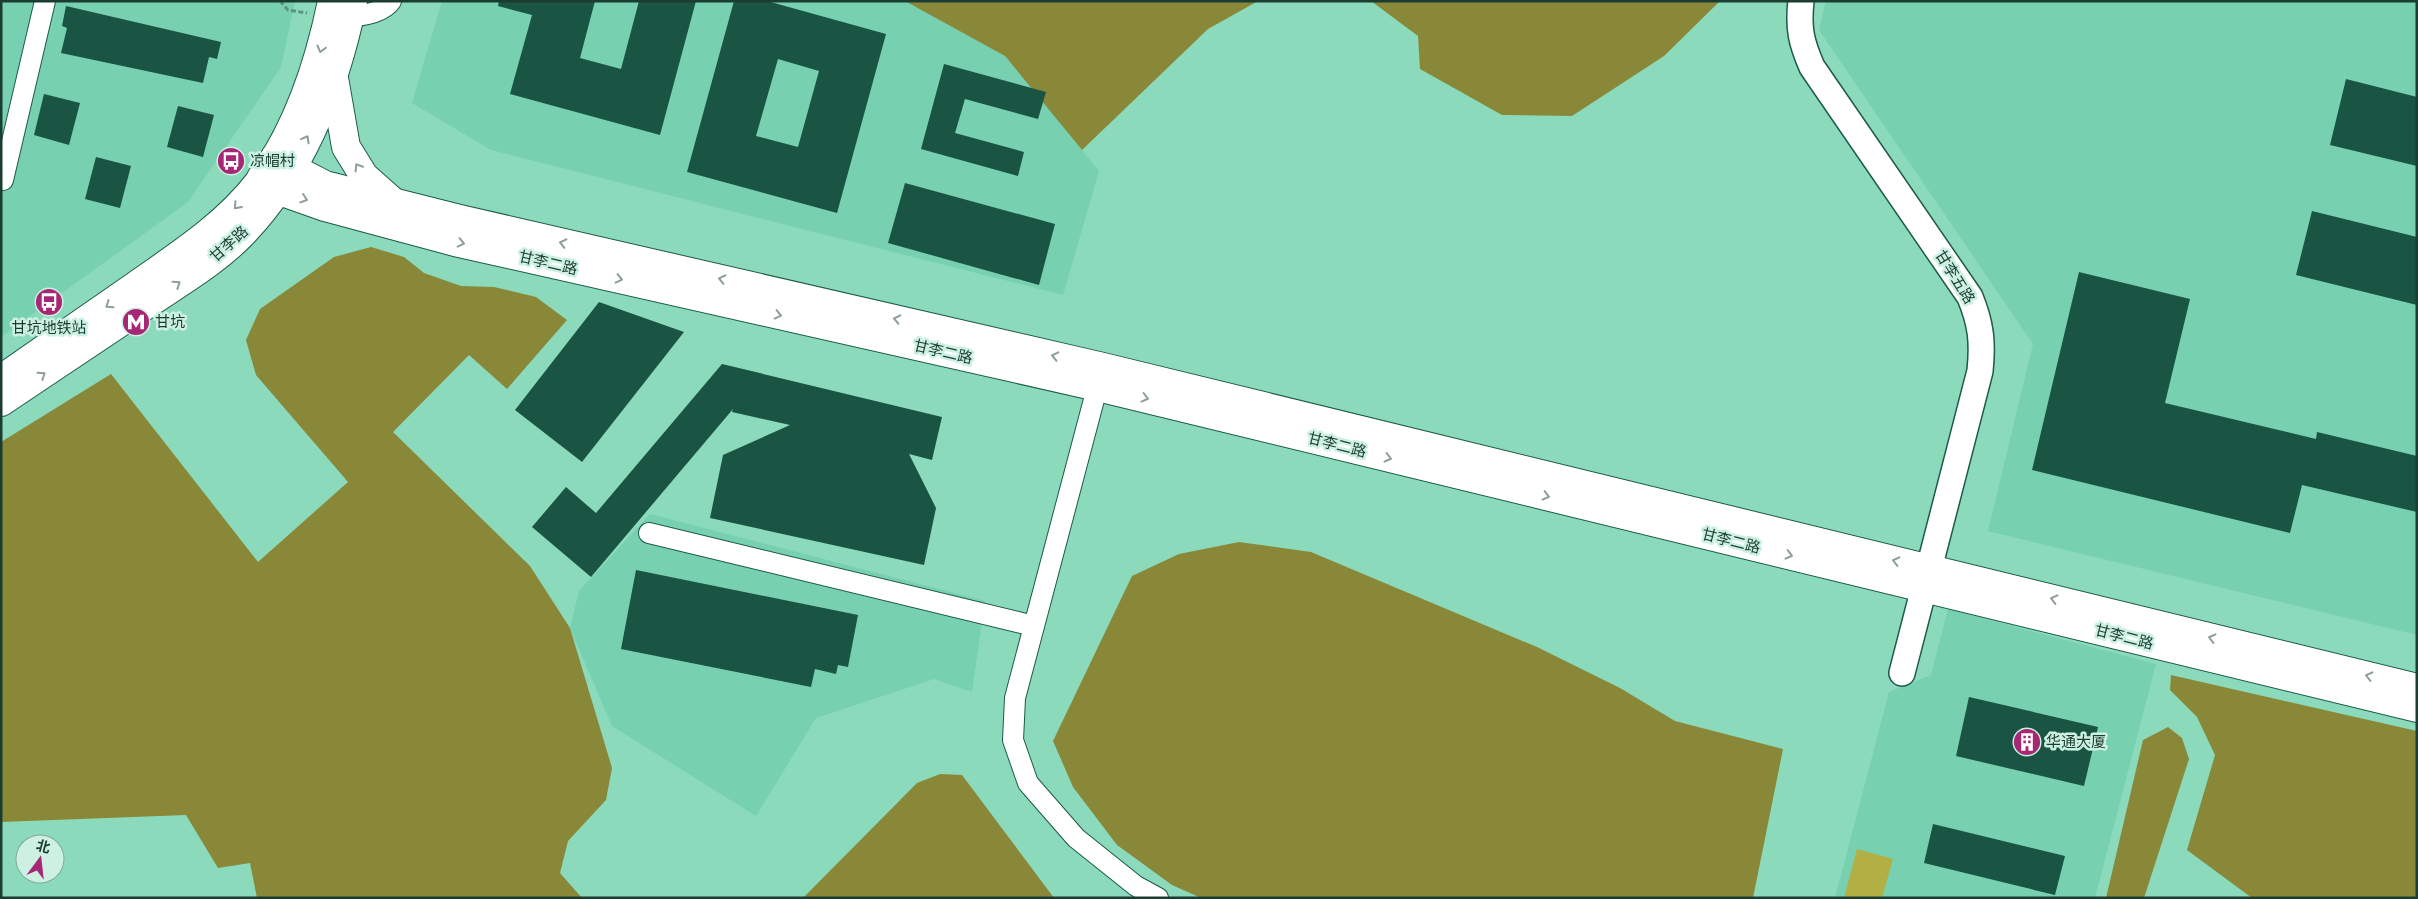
<svg xmlns="http://www.w3.org/2000/svg" width="2418" height="899" viewBox="0 0 2418 899" font-family="Raleway,'Noto Sans SC',sans-serif">
  <rect width="100%" height="100%" fill="#8bdabc"/>
  <g fill="#77d0b0">
    <polygon points="1,1 295,1 281,67 188,202 1,337"/>
    <polygon points="442,1 905,1 919,7 1005,56 1099,171 1063,295 491,150 412,103"/>
    <polygon points="1826,1 2417,1 2417,635 1988,531 2033,344 1819,30"/>
    <polygon points="650,514 985,601 972,692 934,679 816,718 756,816 612,726 570,628 579,591"/>
    <polygon points="1948,609 2156,664 2095,898 1835,898 1889,692 1931,675"/>
  </g>
  <polygon fill="#b2b044" points="1857,849 1893,859 1882,898 1844,898"/>
  <g fill="#898839">
    <polygon points="905,1 1258,1 1208,29 1082,150 1005,56"/>
    <polygon points="1371,1 1720,1 1664,56 1572,116 1502,115 1420,69 1418,36"/>
    <polygon points="371,247 404,257 424,273 461,286 494,287 536,297 567,320 507,389 469,355 393,432 530,566 570,628 612,768 606,800 568,841 560,873 582,898 257,898 250,863 218,868 186,815 1,822 1,442 111,374 258,562 348,482 256,375 246,340 260,309 334,257"/>
    <polygon points="1239,542 1311,552 1537,647 1620,688 1675,721 1783,749 1753,898 1201,898 1172,885 1117,845 1073,787 1053,741 1132,576 1179,554"/>
    <polygon points="2171,675 2417,731 2417,898 2252,898 2187,850 2215,755 2197,717 2170,690"/>
    <polygon points="2168,727 2182,738 2189,759 2144,898 2106,898 2143,740"/>
    <polygon points="940,774 962,775 1054,898 803,898 917,783"/>
  </g>
  <g fill="#1a5442" fill-rule="evenodd">
    <polygon points="499,1 595,1 580,58 621,69 639,1 696,1 660,135 510,94 532,15 498,6"/>
    <path d="M734,1H767L886,34L837,213L687,172ZM778,59L819,71L798,147L756,136Z"/>
    <polygon points="66,6 221,42 217,59 209,57 203,83 61,53 67,28 62,26"/>
    <polygon points="944,64 1046,92 1038,119 965,99 955,133 1024,152 1018,176 921,149"/>
    <polygon points="2346,79 2417,97 2417,166 2330,145"/>
    <polygon points="44,94 80,103 69,145 34,135"/>
    <polygon points="178,106 214,115 203,157 167,147"/>
    <polygon points="96,157 131,166 120,208 85,199"/>
    <polygon points="905,183 1055,224 1039,285 888,243"/>
    <polygon points="2312,211 2417,237 2417,305 2296,275"/>
    <polygon points="2079,272 2190,299 2165,403 2316,439 2317,432 2417,456 2417,512 2302,485 2290,533 2032,470"/>
    <polygon points="599,302 684,332 582,462 515,410"/>
    <polygon points="722,364 942,417 932,460 909,454 936,508 924,565 710,518 723,455 790,425 732,412 733,409 591,577 532,527 566,487 596,513"/>
    <polygon points="636,570 858,615 848,667 838,665 836,674 815,669 811,687 621,649"/>
    <polygon points="1969,697 2098,727 2084,786 1956,756"/>
    <polygon points="1933,824 2065,856 2055,895 1924,863"/>
  </g>
  <g fill="none" stroke-linecap="round" stroke-linejoin="round">
    <defs>
      <g id="minor">
        <path d="M350,17C363,15 383,13 391,1"/>
        <polyline points="3,180 45,1"/>
        <polyline points="1101,373 1015,698 1013,740 1028,783 1076,838 1136,886 1158,898"/>
        <polyline points="649,533 1034,626"/>
      </g>
      <path id="tertiary" d="M1801,1C1798,28 1801,42 1812,67L1970,297C1981,324 1983,342 1980,371L1902,673"/>
      <g id="secondary">
        <polyline points="334,78 346,147 364,176 391,200"/>
        <polyline points="275,157 290,167 325,185 460,219 1103,367 2417,688"/>
        <polyline points="261,178 277,190 325,207 455,242 1098,387 2417,708"/>
        <path d="M1,379C46,348 90,317 135,286C179,255 225,226 259,182C298,129 319,65 332,1"/>
        <path d="M1,402C49,370 98,337 146,305C180,282 217,261 245,231C304,168 336,84 353,1"/>
      </g>
    </defs>
    <use href="#minor" stroke="#1d5a47" stroke-width="22"/>
    <use href="#tertiary" stroke="#1d5a47" stroke-width="28"/>
    <use href="#secondary" stroke="#1d5a47" stroke-width="30"/>
    <polyline stroke="#5a957f" stroke-width="3" stroke-dasharray="5 2.5" stroke-linecap="butt" points="280,1 288,10 307,13"/>
    <use href="#minor" stroke="#fff" stroke-width="20"/>
    <use href="#tertiary" stroke="#fff" stroke-width="25"/>
    <use href="#secondary" stroke="#fff" stroke-width="28"/>
  </g>
  <defs><path id="oneway-chevron" d="M-2-3.5L2.5 0L-2 3.5" fill="none" stroke-width="1.6" stroke-linecap="round" stroke-linejoin="round" transform="scale(1.25)"/></defs>
  <g stroke="#8d9e98">
    <use href="#oneway-chevron" transform="translate(321 49) rotate(105)"/>
    <use href="#oneway-chevron" transform="translate(306 139) rotate(-61)"/>
    <use href="#oneway-chevron" transform="translate(358 167) rotate(-122)"/>
    <use href="#oneway-chevron" transform="translate(304 199) rotate(19)"/>
    <use href="#oneway-chevron" transform="translate(237 206) rotate(132)"/>
    <use href="#oneway-chevron" transform="translate(461 243) rotate(13)"/>
    <use href="#oneway-chevron" transform="translate(563 243) rotate(-167)"/>
    <use href="#oneway-chevron" transform="translate(619 279) rotate(13)"/>
    <use href="#oneway-chevron" transform="translate(722 279) rotate(-167)"/>
    <use href="#oneway-chevron" transform="translate(177 284) rotate(-34)"/>
    <use href="#oneway-chevron" transform="translate(109 305) rotate(145)"/>
    <use href="#oneway-chevron" transform="translate(778 315) rotate(13)"/>
    <use href="#oneway-chevron" transform="translate(897 319) rotate(-167)"/>
    <use href="#oneway-chevron" transform="translate(1055 356) rotate(-167)"/>
    <use href="#oneway-chevron" transform="translate(42 375) rotate(-34)"/>
    <use href="#oneway-chevron" transform="translate(1145 398) rotate(14)"/>
    <use href="#oneway-chevron" transform="translate(1388 458) rotate(14)"/>
    <use href="#oneway-chevron" transform="translate(1546 496) rotate(14)"/>
    <use href="#oneway-chevron" transform="translate(1789 555) rotate(14)"/>
    <use href="#oneway-chevron" transform="translate(1896 561) rotate(-166)"/>
    <use href="#oneway-chevron" transform="translate(2054 599) rotate(-166)"/>
    <use href="#oneway-chevron" transform="translate(2212 638) rotate(-166)"/>
    <use href="#oneway-chevron" transform="translate(2369 676) rotate(-166)"/>
  </g>
  <defs>
    <symbol id="bus-disc" viewBox="-11 -11 22 22"><circle r="9.5" fill="#a82775" stroke="#ccf1e2"/><path d="M-5-6H5V4H4V6H2V4H-2V6H-4V4H-5ZM-3.5-4V0h7V-4ZM-3.5 1.2v1.5H-2V1.2ZM2 1.2v1.5H3.5V1.2Z" fill="#fff"/></symbol>
    <symbol id="metro-disc" viewBox="-11 -11 22 22"><circle r="9.5" fill="#a82775" stroke="#ccf1e2"/><path d="M-5.5 5V-5H-3L0 0L3-5H5.5V5H3V-.5L0 4L-3-.5V5Z" fill="#fff"/></symbol>
    <symbol id="building-disc" viewBox="-11 -11 22 22"><circle r="9.5" fill="#a82775" stroke="#ccf1e2"/><path d="M-4-6H4V6H1V3H-1V6H-4ZM-2.5-4.3h1.7v1.8h-1.7ZM.8-4.3h1.7v1.8H.8ZM-2.5-1h1.7V.8h-1.7ZM.8-1h1.7V.8H.8Z" fill="#fff"/></symbol>
  </defs>
  <g fill-rule="evenodd">
    <use href="#bus-disc" x="215" y="145" width="32" height="32"/>
    <use href="#bus-disc" x="33" y="286" width="32" height="32"/>
    <use href="#metro-disc" x="120" y="306" width="32" height="32"/>
    <use href="#building-disc" x="2011" y="726" width="32" height="32"/>
  </g>
  <g text-anchor="middle" dominant-baseline="central" stroke-width="5" stroke-linejoin="round" paint-order="stroke">
    <g font-size="15" fill="#1b3c30" stroke="#ccf1e2" text-anchor="start">
      <text x="250" y="161">凉帽村</text>
      <text x="155" y="322">甘坑</text>
      <text x="49" y="328" text-anchor="middle">甘坑地铁站</text>
      <text x="2046" y="742">华通大厦</text>
    </g>
    <g font-size="15" fill="#1b3c30" stroke="#ccf1e2">
      <text transform="translate(229 244) rotate(-42)">甘李路</text>
      <text transform="translate(548 263) rotate(13)">甘李二路</text>
      <text transform="translate(1955 277) rotate(58)">甘李五路</text>
      <text transform="translate(943 352) rotate(13)">甘李二路</text>
      <text transform="translate(1337 445) rotate(14)">甘李二路</text>
      <text transform="translate(1731 541) rotate(14)">甘李二路</text>
      <text transform="translate(2124 637) rotate(14)">甘李二路</text>
    </g>
  </g>
  <rect width="2418" height="899" fill="none" stroke="#1b3c30" stroke-width="5"/>
  <g transform="translate(40 859) rotate(15)"><circle r="24" fill="#ccf1e2" stroke="#85a99b"/>
  <path d="M0-4L9 19L0 12L-9 19Z" fill="#a82775"/>
  <text y="-8" font-size="14" font-weight="bold" text-anchor="middle" fill="#1b3c30">北</text>
  </g>
</svg>
